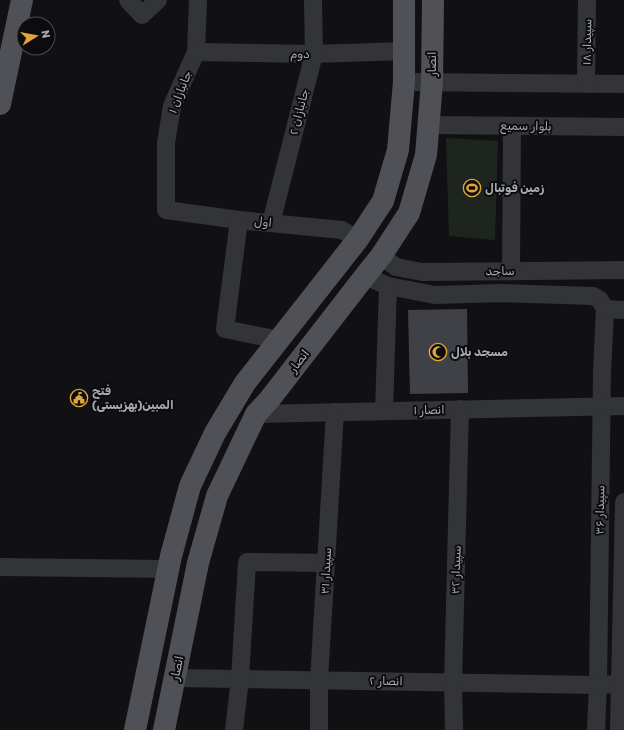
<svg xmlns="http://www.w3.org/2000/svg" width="624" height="730" viewBox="0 0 624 730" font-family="Rubik,Vazirmatn,sans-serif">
  <rect width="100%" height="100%" fill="#111113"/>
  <polygon fill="#1e251f" points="446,138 498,141 495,240 449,236"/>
  <polygon fill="#404146" points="467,309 468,393 410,394 408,310"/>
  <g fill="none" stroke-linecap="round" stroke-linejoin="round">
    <g stroke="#333437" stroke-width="18">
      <polyline points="128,0 142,15 158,0"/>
      <polyline points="198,0 196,52 172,106 166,143 166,210 239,220 342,230 358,239"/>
      <polyline points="196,52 314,54 403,51"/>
      <polyline points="404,82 624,84"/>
      <polyline points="586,84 587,0"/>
      <polyline points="429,125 624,127"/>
      <polyline points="239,220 225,329 279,340"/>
      <polyline points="271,223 314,54 313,0"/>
      <polyline points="381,256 396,267 422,272 624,270"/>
      <polyline points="511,271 512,126"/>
      <polyline points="365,276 388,286 435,295 500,293 593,296 600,300 605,309 602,373 598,685 596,730"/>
      <polyline points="605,309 624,310"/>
      <polyline points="384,411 388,286"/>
      <polyline points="256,414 624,406"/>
      <polyline points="0,567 168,569"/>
      <polyline points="175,678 598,685 620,684"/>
      <polyline points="234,730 240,679 247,562 326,563"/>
      <polyline points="319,730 319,680 335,412"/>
      <polyline points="454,730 453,683 460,409"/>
      <polyline points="619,730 624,502"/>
    </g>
    <g stroke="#4f5156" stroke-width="22">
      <polyline points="0,104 22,0"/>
      <polyline points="135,730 171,556 190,486 215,433 245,383 358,239 383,201 398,150 404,82 404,0"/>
      <polyline points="164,730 198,563 217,496 256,414 269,400 365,276 381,256 409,213 426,155 432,82 433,0"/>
    </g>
  </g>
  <defs>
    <symbol id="stadium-ring" viewBox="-11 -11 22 22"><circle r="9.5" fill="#0c0c0e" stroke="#e3a439" stroke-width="1.5"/><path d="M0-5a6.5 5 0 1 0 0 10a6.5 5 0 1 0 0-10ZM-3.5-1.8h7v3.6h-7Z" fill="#e3a439"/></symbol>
    <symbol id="mosque-ring" viewBox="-11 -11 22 22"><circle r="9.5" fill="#0c0c0e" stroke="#e3a439" stroke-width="1.5"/><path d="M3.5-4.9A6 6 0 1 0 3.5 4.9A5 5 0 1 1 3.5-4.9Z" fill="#e3a439"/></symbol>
    <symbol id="civic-ring" viewBox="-11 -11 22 22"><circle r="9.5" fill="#0c0c0e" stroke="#e3a439" stroke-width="1.5"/><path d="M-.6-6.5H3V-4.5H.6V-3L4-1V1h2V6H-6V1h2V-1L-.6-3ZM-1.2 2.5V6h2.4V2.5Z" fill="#e3a439"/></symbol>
  </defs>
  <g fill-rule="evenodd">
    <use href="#stadium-ring" x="462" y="178" width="20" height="20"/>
    <use href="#mosque-ring" x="428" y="342" width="20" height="20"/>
    <use href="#civic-ring" x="69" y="388" width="20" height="20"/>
  </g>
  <g text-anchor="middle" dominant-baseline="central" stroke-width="4" stroke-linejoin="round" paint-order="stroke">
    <g font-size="12" fill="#a4a9b2" stroke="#0c0c0e">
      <text transform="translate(587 42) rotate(-89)">سپیدار ۱۸</text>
      <text transform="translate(300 54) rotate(1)">دوم</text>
      <text transform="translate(432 64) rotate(-90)">انصار</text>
      <text transform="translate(180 92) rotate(-69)">جانبازان ۱</text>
      <text transform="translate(299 112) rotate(-76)">جانبازان ۲</text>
      <text transform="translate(526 126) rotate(1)">بلوار سمیع</text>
      <text transform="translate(263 222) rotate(6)">اول</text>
      <text transform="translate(500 271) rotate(-1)">ساجد</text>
      <text transform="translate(299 361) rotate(-52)">انصار</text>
      <text transform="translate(429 410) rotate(-1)">انصار ۱</text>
      <text transform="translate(600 510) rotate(-89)">سپیدار ۳۶</text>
      <text transform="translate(456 570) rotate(-88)">سپیدار ۳۲</text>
      <text transform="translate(326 571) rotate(-87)">سپیدار ۳۱</text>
      <text transform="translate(177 668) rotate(-78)">انصار</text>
      <text transform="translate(386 681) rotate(1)">انصار ۲</text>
    </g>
    <g font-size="12" font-weight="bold" fill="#a4a9b2" stroke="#0c0c0e" text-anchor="start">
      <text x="485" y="188">زمین فوتبال</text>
      <text x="451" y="352">مسجد بلال</text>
      <text x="92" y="391">فتح<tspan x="92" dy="14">المبین(بهزیستی)</tspan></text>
    </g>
  </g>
  <g transform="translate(36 36) rotate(79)"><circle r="19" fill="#0c0c0e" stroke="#494b50"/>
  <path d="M0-3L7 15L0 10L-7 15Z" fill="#e3a439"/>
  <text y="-6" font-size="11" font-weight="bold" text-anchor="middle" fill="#a4a9b2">N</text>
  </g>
</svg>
